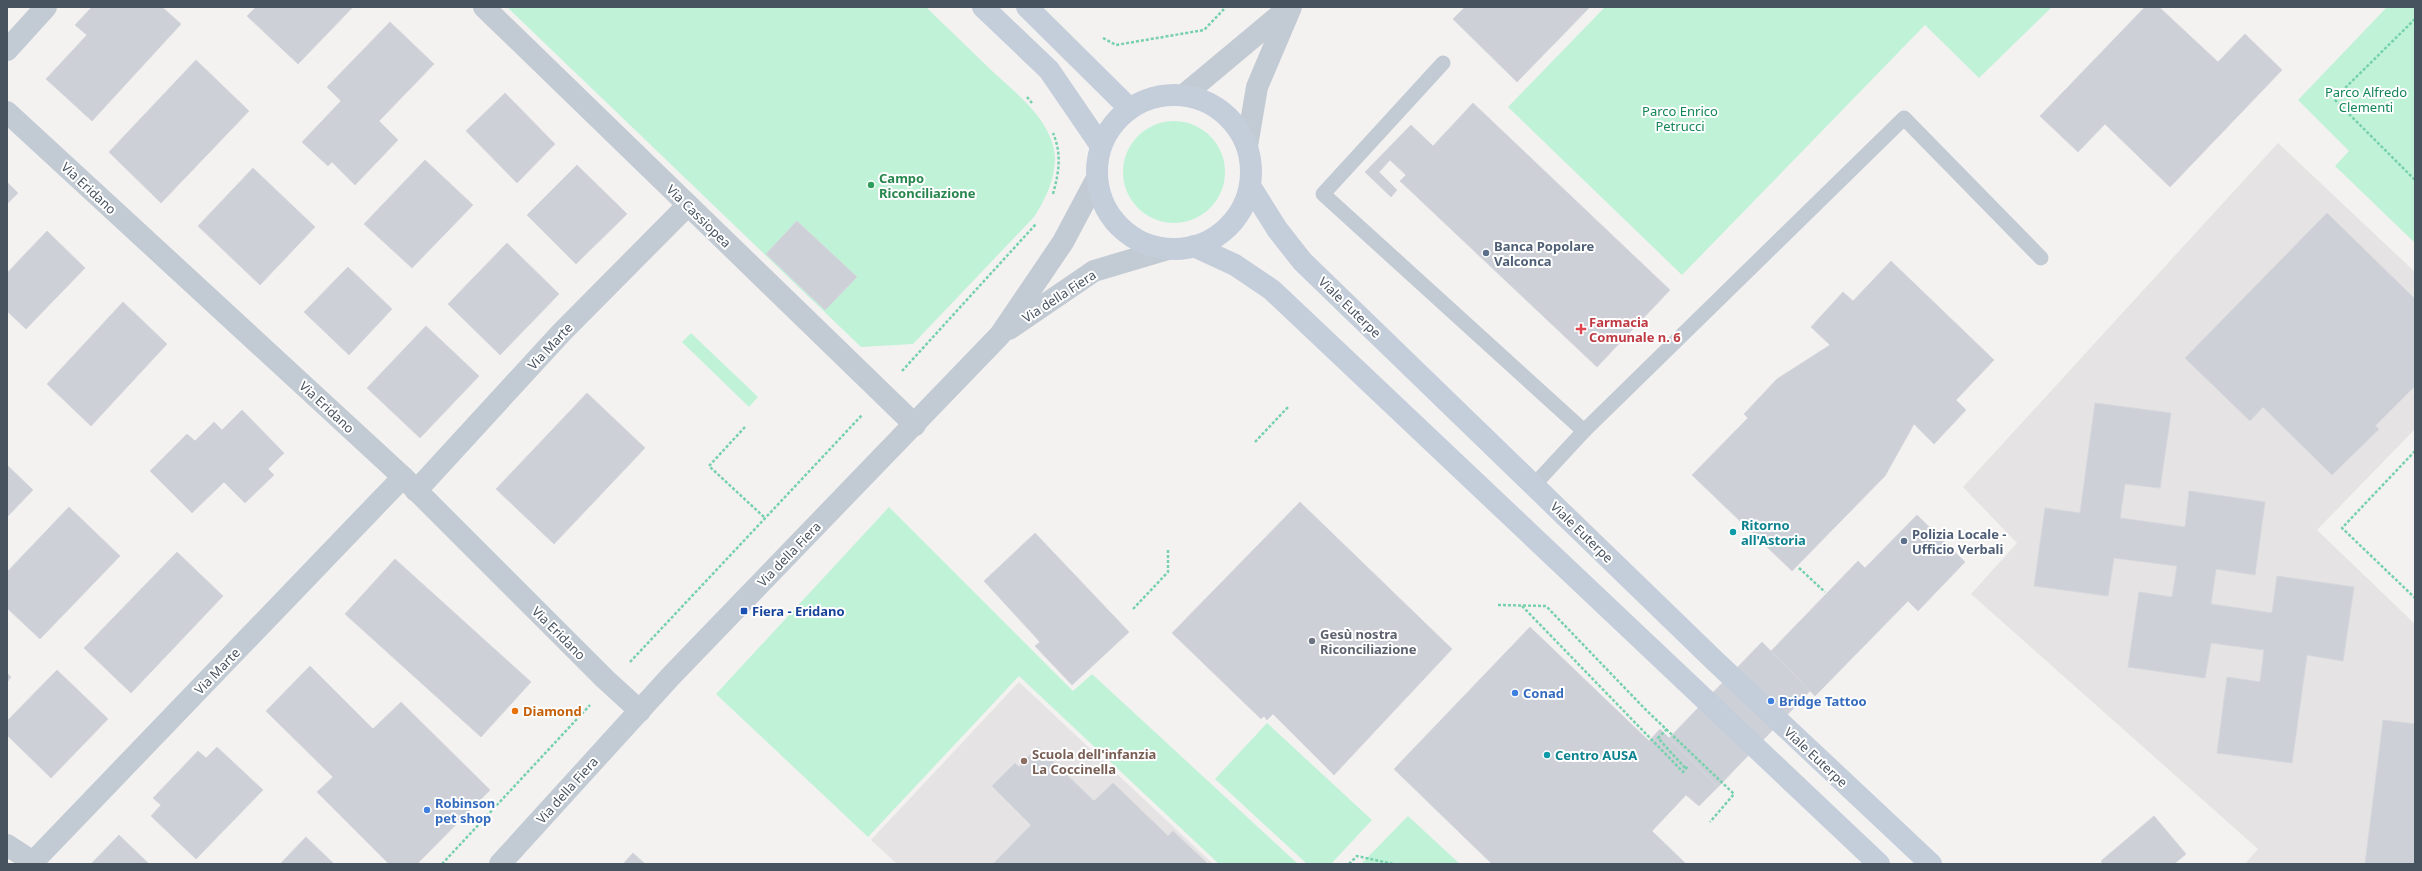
<svg xmlns="http://www.w3.org/2000/svg" width="2422" height="871" viewBox="0 0 2422 871" font-family="'Noto Sans',sans-serif">
  <rect width="100%" height="100%" fill="#f4f2f1"/>
  <g fill="#e5e3e3">
    <polygon points="2278,143 2415,272 2415,429 2317,530 2415,624 2415,864 2245,864 2258,849 1971,594 2017,543 1963,487"/>
    <polygon points="1019,682 1213,864 897,864 871,840"/>
  </g>
  <g fill="#c0f2d7">
    <path d="M507,7H926C947,27 968,48 989,68C1012,90 1044,113 1053,145C1060,170 1047,197 1034,217L913,344L861,347Z"/>
    <polygon points="1605,7 2052,7 1979,78 1925,25 1682,275 1508,107"/>
    <polygon points="2387,7 2415,7 2415,243 2335,166 2349,151 2298,100"/>
    <circle cx="1174" cy="172" r="51"/>
    <polygon points="691,333 758,397 749,407 682,342"/>
    <polygon points="889,507 1073,691 1092,674 1298,864 1219,864 1019,676 868,837 716,694"/>
    <polygon points="1267,723 1372,820 1331,864 1307,864 1215,779"/>
    <polygon points="1408,816 1460,864 1361,864"/>
  </g>
  <g fill="#cdd0d7" stroke="#d5d7dd">
    <polygon points="92,7 162,7 181,24 92,121 46,79 87,35 75,25"/>
    <polygon points="256,7 353,7 298,64 247,16"/>
    <polygon points="1465,7 1590,7 1517,82 1453,19"/>
    <polygon points="2145,7 2159,7 2218,62 2245,34 2282,70 2170,187 2105,124 2078,152 2040,116"/>
    <polygon points="390,22 434,64 379,121 398,140 355,185 332,162 328,166 302,142 341,101 327,87"/>
    <polygon points="196,60 249,111 161,203 109,152"/>
    <polygon points="505,93 555,144 517,183 466,131"/>
    <polygon points="1473,103 1670,290 1597,367 1400,181 1406,175 1390,160 1379,172 1397,190 1391,197 1365,172 1411,125 1433,146"/>
    <polygon points="425,160 473,205 412,268 364,224"/>
    <polygon points="577,165 627,214 576,264 527,215"/>
    <polygon points="253,168 315,227 260,285 198,226"/>
    <polygon points="7,182 18,193 7,204"/>
    <polygon points="2327,213 2415,299 2415,386 2375,426 2379,429 2332,475 2263,407 2250,421 2185,358"/>
    <polygon points="797,221 857,277 825,310 766,254"/>
    <polygon points="47,231 85,268 26,329 7,311 7,273"/>
    <polygon points="507,243 559,294 500,355 448,304"/>
    <polygon points="1891,261 1994,360 1956,400 1966,410 1934,444 1914,424 1885,476 1792,571 1692,475 1748,418 1744,414 1777,379 1830,345 1811,327 1843,292 1853,301"/>
    <polygon points="348,267 392,309 349,355 304,312"/>
    <polygon points="123,302 167,344 91,426 47,384"/>
    <polygon points="426,326 479,376 420,438 367,388"/>
    <polygon points="587,393 645,448 554,544 496,489"/>
    <polygon points="2095,403 2171,413 2160,488 2125,484 2120,518 2185,527 2189,491 2265,502 2255,575 2216,569 2211,604 2272,613 2277,576 2354,587 2343,661 2307,655 2292,763 2217,753 2227,677 2260,682 2264,650 2211,643 2205,678 2128,667 2139,592 2172,597 2177,566 2114,558 2108,596 2034,586 2045,508 2080,513"/>
    <polygon points="242,410 284,453 268,469 274,475 245,503 224,482 192,513 150,471 187,434 195,441 214,422 222,430"/>
    <polygon points="7,465 33,490 7,517"/>
    <polygon points="1300,502 1452,649 1334,775 1273,714 1267,720 1264,716 1261,719 1172,633"/>
    <polygon points="69,507 120,556 40,639 7,608 7,572"/>
    <polygon points="1917,515 1965,562 1918,611 1908,601 1815,696 1771,651 1858,561 1865,568"/>
    <polygon points="1035,533 1129,632 1072,685 1035,646 1040,642 984,581"/>
    <polygon points="177,552 223,596 131,693 84,648"/>
    <polygon points="395,559 531,682 481,737 345,614"/>
    <polygon points="1530,627 1649,741 1660,729 1718,787 1699,806 1686,795 1652,831 1686,864 1492,864 1394,769"/>
    <polygon points="1762,642 1810,691 1718,787 1669,738"/>
    <polygon points="310,666 373,729 401,702 490,790 417,864 389,864 317,792 333,777 266,711"/>
    <polygon points="57,670 108,719 51,778 7,735 7,721"/>
    <polygon points="7,673 11,677 7,682"/>
    <polygon points="2383,720 2415,724 2415,864 2365,864"/>
    <polygon points="217,747 263,790 196,859 151,816 161,805 153,798 198,751 206,758"/>
    <polygon points="1038,747 1094,801 1113,783 1168,836 1173,831 1208,864 993,864 1031,825 992,786 1015,763 1019,767"/>
    <polygon points="2154,816 2186,854 2174,864 2103,864 2101,861"/>
    <polygon points="119,835 149,864 91,864"/>
    <polygon points="306,837 334,864 280,864"/>
    <polygon points="633,853 645,864 623,864"/>
  </g>
  <g fill="none" stroke-linecap="round" stroke-linejoin="round">
    <g stroke="#76d1ac" stroke-width="2.5" stroke-dasharray="3 2" stroke-linecap="butt">
      <polyline points="2415,19 2334,99 2415,180"/>
      <polyline points="1103,38 1116,45 1204,30 1226,7"/>
      <polyline points="1027,97 1032,103"/>
      <path d="M1053,194C1059,172 1062,154 1053,133"/>
      <polyline points="902,371 1036,224"/>
      <polyline points="745,427 709,466 765,518"/>
      <polyline points="1255,442 1289,406"/>
      <polyline points="2415,451 2342,528 2415,598"/>
      <polyline points="1799,568 1825,592"/>
      <polyline points="1498,605 1546,606 1645,709 1734,794 1710,822"/>
      <polyline points="1522,606 1683,772 1688,766"/>
      <polyline points="1133,609 1168,572 1168,548"/>
      <polyline points="630,662 862,415"/>
      <polyline points="1667,729 1658,738 1686,769"/>
      <polyline points="442,864 590,705"/>
      <polyline points="1349,864 1357,856 1393,864"/>
    </g>
    <g stroke="#c2cad3" stroke-width="15">
      <polyline points="1443,63 1323,194 1584,431 1534,485"/>
      <polyline points="1584,431 1904,118 2041,258"/>
    </g>
    <g stroke="#c2cad3" stroke-width="22">
      <polyline points="484,7 915,425"/>
      <polyline points="7,50 46,7"/>
      <polyline points="7,112 403,477 605,679 640,711"/>
      <polyline points="416,491 562,332 688,205"/>
      <polyline points="7,845 33,862"/>
      <polyline points="31,864 403,477"/>
    </g>
    <g stroke="#c2cad3" stroke-width="22">
      <polyline points="1184,95 1287,9"/>
      <polyline points="1247,146 1257,87 1291,7"/>
      <polyline points="1009,329 1094,271 1168,249"/>
      <polyline points="500,864 671,676 1000,335 1063,242 1096,180"/>
    </g>
    <g stroke="#c4cdda" stroke-width="22">
      <polyline points="983,7 1049,70 1101,146"/>
      <polyline points="1027,7 1129,108"/>
      <circle cx="1174" cy="172" r="77"/>
      <polyline points="1250,186 1277,229 1302,261 1716,662 1931,864"/>
      <polyline points="1194,246 1235,265 1272,290 1879,864"/>
    </g>
  </g>
  <circle fill="#2e9e5b" stroke="#fff" stroke-width="1.5" cx="871" cy="185" r="4"/>
  <g fill="#5c6f8a" stroke="#fff" stroke-width="1.5">
    <circle cx="1486" cy="253" r="4"/>
    <circle cx="1904" cy="541" r="4"/>
  </g>
  <path fill="#e0444e" stroke="#fff" stroke-width="1.5" d="M1579 323h4v4h4v4h-4v4h-4v-4h-4v-4h4z"/>
  <g fill="#0f9aa8" stroke="#fff" stroke-width="1.5">
    <circle cx="1733" cy="532" r="4"/>
    <circle cx="1547" cy="755" r="4"/>
  </g>
  <rect fill="#1a4fb4" stroke="#fff" stroke-width="1.5" x="740" y="607" width="8" height="8" rx="2"/>
  <circle fill="#6b7280" stroke="#fff" stroke-width="1.5" cx="1312" cy="641" r="4"/>
  <g fill="#3f7fe0" stroke="#fff" stroke-width="1.5">
    <circle cx="1515" cy="693" r="4"/>
    <circle cx="1771" cy="701" r="4"/>
    <circle cx="427" cy="810" r="4"/>
  </g>
  <circle fill="#e8710a" stroke="#fff" stroke-width="1.5" cx="515" cy="711" r="4"/>
  <circle fill="#8d6e63" stroke="#fff" stroke-width="1.5" cx="1024" cy="761" r="4"/>
  <g text-anchor="middle" dominant-baseline="central" stroke-width="4" stroke-linejoin="round" paint-order="stroke">
    <g font-size="13" fill="#148657" stroke="#fff">
      <text x="2366" y="92">Parco Alfredo<tspan x="2366" dy="15">Clementi</tspan></text>
      <text x="1680" y="111">Parco Enrico<tspan x="1680" dy="15">Petrucci</tspan></text>
    </g>
    <g font-size="13" font-weight="bold" fill="#27864d" stroke="#fff" text-anchor="start">
      <text x="879" y="178">Campo<tspan x="879" dy="15">Riconciliazione</tspan></text>
    </g>
    <g font-size="13" fill="#485360" stroke="#fff">
      <text transform="translate(89 188) rotate(43)">Via Eridano</text>
      <text transform="translate(699 216) rotate(44)">Via Cassiopea</text>
      <text transform="translate(1059 296) rotate(-33)">Via della Fiera</text>
      <text transform="translate(1350 307) rotate(44)">Viale Euterpe</text>
      <text transform="translate(550 346) rotate(-47)">Via Marte</text>
      <text transform="translate(327 407) rotate(43)">Via Eridano</text>
      <text transform="translate(1582 532) rotate(44)">Viale Euterpe</text>
      <text transform="translate(789 554) rotate(-46)">Via della Fiera</text>
      <text transform="translate(559 633) rotate(45)">Via Eridano</text>
      <text transform="translate(217 671) rotate(-46)">Via Marte</text>
      <text transform="translate(1816 757) rotate(43)">Viale Euterpe</text>
      <text transform="translate(567 790) rotate(-48)">Via della Fiera</text>
    </g>
    <g font-size="13" font-weight="bold" fill="#4e5e75" stroke="#fff" text-anchor="start">
      <text x="1494" y="246">Banca Popolare<tspan x="1494" dy="15">Valconca</tspan></text>
      <text x="1912" y="534">Polizia Locale -<tspan x="1912" dy="15">Ufficio Verbali</tspan></text>
    </g>
    <g font-size="13" font-weight="bold" fill="#be3a42" stroke="#fff" text-anchor="start">
      <text x="1589" y="322">Farmacia<tspan x="1589" dy="15">Comunale n. 6</tspan></text>
    </g>
    <g font-size="13" font-weight="bold" fill="#0d838f" stroke="#fff" text-anchor="start">
      <text x="1741" y="525">Ritorno<tspan x="1741" dy="15">all'Astoria</tspan></text>
      <text x="1555" y="755">Centro AUSA</text>
    </g>
    <g font-size="13" font-weight="bold" fill="#164399" stroke="#fff" text-anchor="start">
      <text x="752" y="611">Fiera - Eridano</text>
    </g>
    <g font-size="13" font-weight="bold" fill="#5b616d" stroke="#fff" text-anchor="start">
      <text x="1320" y="634">Gesù nostra<tspan x="1320" dy="15">Riconciliazione</tspan></text>
    </g>
    <g font-size="13" font-weight="bold" fill="#366cbe" stroke="#fff" text-anchor="start">
      <text x="1523" y="693">Conad</text>
      <text x="1779" y="701">Bridge Tattoo</text>
      <text x="435" y="803">Robinson<tspan x="435" dy="15">pet shop</tspan></text>
    </g>
    <g font-size="13" font-weight="bold" fill="#c56008" stroke="#fff" text-anchor="start">
      <text x="523" y="711">Diamond</text>
    </g>
    <g font-size="13" font-weight="bold" fill="#785e54" stroke="#fff" text-anchor="start">
      <text x="1032" y="754">Scuola dell'infanzia<tspan x="1032" dy="15">La Coccinella</tspan></text>
    </g>
  </g>
  <rect width="2422" height="871" fill="none" stroke="#485360" stroke-width="16"/>
</svg>
